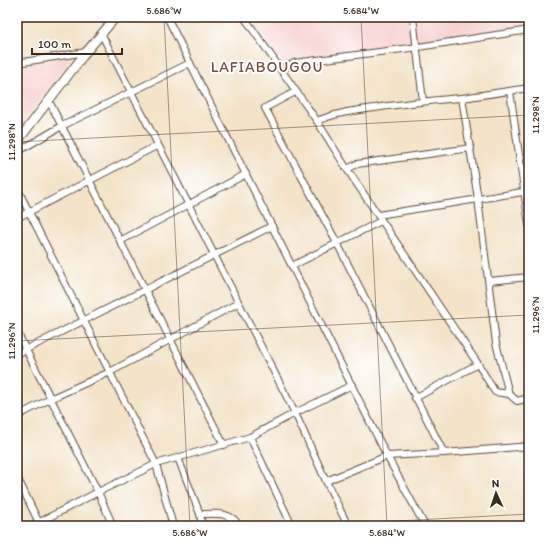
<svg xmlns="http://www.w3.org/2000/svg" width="546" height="543" viewBox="0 0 546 543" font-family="Itim,sans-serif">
  <rect width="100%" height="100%" fill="#fff"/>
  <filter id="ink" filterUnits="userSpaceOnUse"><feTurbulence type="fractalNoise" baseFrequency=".025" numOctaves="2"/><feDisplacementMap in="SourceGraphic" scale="8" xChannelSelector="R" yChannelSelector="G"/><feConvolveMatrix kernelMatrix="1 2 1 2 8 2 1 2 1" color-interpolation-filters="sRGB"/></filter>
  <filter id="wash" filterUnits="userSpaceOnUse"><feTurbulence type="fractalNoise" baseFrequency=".012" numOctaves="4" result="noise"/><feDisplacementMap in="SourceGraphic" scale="16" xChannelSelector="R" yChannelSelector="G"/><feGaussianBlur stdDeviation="0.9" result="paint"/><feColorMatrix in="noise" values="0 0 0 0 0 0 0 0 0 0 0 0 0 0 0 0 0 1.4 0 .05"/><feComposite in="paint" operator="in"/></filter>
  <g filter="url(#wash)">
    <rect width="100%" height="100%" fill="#f3e3c8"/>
    <g fill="#f7d0cd">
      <polygon points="252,17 529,17 529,26 294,60 281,66"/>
      <polygon points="71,57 17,130 17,66"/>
    </g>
  </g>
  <g filter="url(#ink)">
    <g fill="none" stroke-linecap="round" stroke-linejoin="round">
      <defs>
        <g id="street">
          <polyline points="167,17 387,456 425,526"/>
          <polyline points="244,17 317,121 347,169 478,364 495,392 509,394 517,401 529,398"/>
          <polyline points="413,17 423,101"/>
          <polyline points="102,35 295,413 326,481 348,526"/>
          <polyline points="17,63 86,52"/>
          <polyline points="281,70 294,63 418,47 529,30"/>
          <polyline points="510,91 529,225"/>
          <polyline points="295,92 265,108 337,243 444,453"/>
          <polyline points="49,101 224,445"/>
          <path d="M317,121C335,113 354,111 374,108C403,104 432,100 462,98"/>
          <polyline points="17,152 62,126 190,63"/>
          <polyline points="347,169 357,164 471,148"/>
          <polyline points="17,188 156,464 173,526"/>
          <polyline points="378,215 529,191"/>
          <polyline points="17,218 158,145"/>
          <polyline points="120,241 246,174"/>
          <polyline points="292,266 381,221"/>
          <polyline points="489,281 529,277"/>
          <polyline points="17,332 98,492 113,526"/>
          <polyline points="17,354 272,226"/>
          <polyline points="509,394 496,343 478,199 462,98 529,88"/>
          <polyline points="415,398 478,364"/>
          <polyline points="17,416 52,398 110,372 238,303"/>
          <polyline points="250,437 292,526"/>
          <polyline points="178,458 200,514 202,526"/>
          <polyline points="17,477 40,525"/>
          <polyline points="326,481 387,456 444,453 529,446"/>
          <path d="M200,514C214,514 231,511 239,526"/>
          <polyline points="32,526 98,492 156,464 250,437 295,413 352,385"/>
        </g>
        <polyline id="secondary" points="17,142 86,52 116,17"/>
      </defs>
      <use href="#street" stroke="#574638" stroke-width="8"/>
      <use href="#secondary" stroke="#574638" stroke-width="10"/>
      <use href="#street" stroke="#fff" stroke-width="6"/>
      <use href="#secondary" stroke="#fff" stroke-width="8"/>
    </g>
  </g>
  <path fill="none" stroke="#3b2a1e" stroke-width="1" stroke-opacity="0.45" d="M164,17L190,526M361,17L387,526M17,142L529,115M17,341L529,315M302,526L529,514"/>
  <g text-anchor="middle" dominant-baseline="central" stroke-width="4" stroke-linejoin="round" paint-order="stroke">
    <g font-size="15" letter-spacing="1" fill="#764d3e" stroke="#fff">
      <text x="267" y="67">LAFIABOUGOU</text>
    </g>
  </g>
  <rect width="546" height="543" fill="none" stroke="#fff" stroke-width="44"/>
  <g transform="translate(496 493) rotate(357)" stroke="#ffffff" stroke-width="3" paint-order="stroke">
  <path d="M0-3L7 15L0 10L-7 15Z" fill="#3b2a1e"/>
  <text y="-6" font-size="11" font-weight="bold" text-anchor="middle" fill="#3b2a1e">N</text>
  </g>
  <path d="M32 48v6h90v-6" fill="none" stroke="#3b2a1e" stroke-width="2"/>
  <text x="38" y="48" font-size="12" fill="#3b2a1e" stroke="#ffffff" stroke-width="3" paint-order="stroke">100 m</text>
  <rect x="22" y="22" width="502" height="499" fill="none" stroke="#3b2a1e" stroke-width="1.5"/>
  <g font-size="10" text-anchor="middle" fill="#3b2a1e">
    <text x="164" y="14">5.686°W</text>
    <text x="361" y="14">5.684°W</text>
    <text transform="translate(535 115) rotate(-90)" y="4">11.298°N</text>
    <text transform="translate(11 142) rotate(-90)" y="4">11.298°N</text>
    <text transform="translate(535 315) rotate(-90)" y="4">11.296°N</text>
    <text transform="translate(11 341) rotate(-90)" y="4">11.296°N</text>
    <text x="190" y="536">5.686°W</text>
    <text x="387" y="536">5.684°W</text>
  </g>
</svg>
